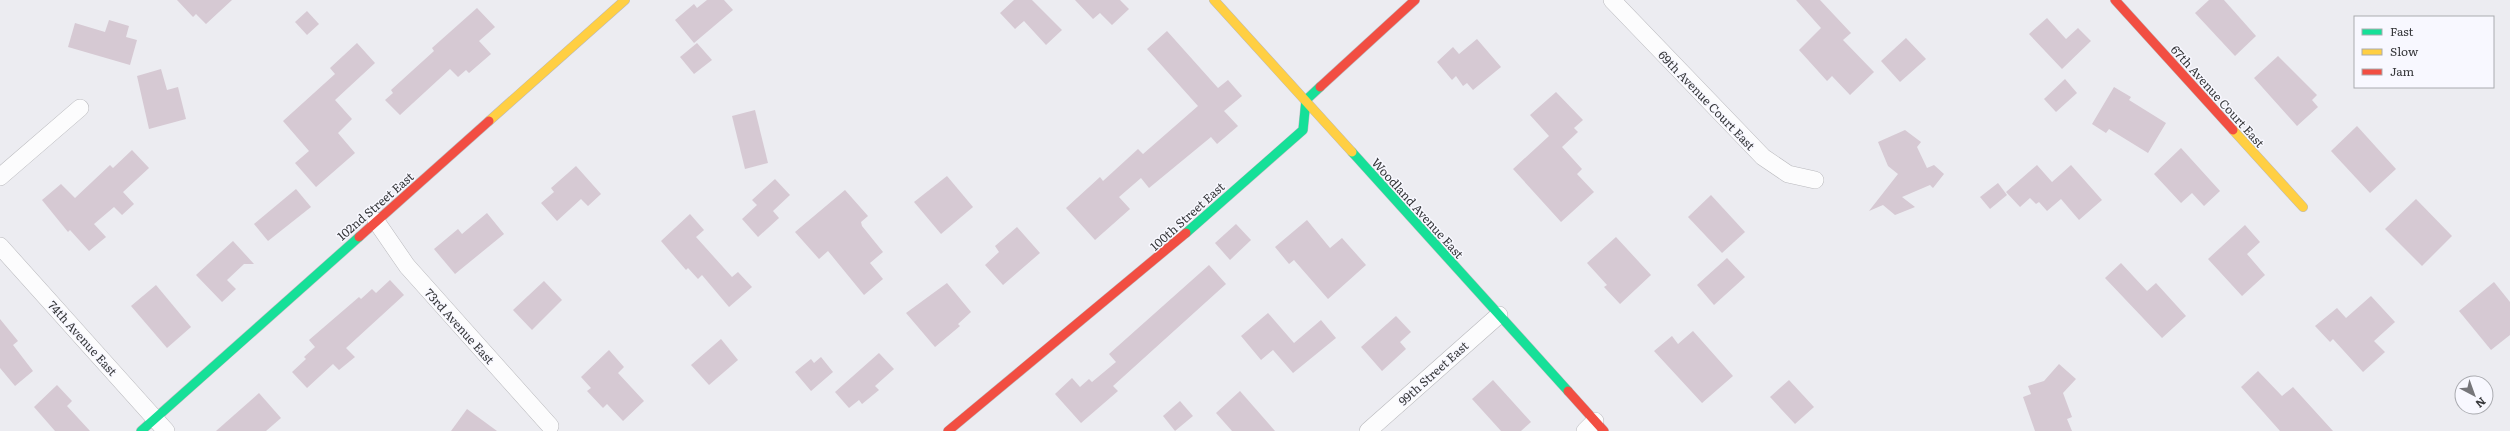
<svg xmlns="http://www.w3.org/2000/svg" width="2510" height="431" viewBox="0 0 2510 431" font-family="Literata,serif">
  <rect width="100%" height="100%" fill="#ececf1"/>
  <g fill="#d6c9d3">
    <polygon points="177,0 232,0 206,24 196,14 193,17"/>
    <polygon points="707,0 724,0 733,10 694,43 675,20 694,4 697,8"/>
    <polygon points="1014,0 1032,0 1062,30 1046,45 1024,21 1015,29 1000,13"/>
    <polygon points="1075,0 1120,0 1129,9 1112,25 1100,13 1093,19"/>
    <polygon points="1796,0 1820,0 1851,33 1843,40 1874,72 1850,95 1832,76 1827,81 1799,50 1821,28"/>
    <polygon points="2209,0 2224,0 2256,36 2235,56 2195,13"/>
    <polygon points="477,8 495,27 479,41 491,54 469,73 466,70 458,77 450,69 400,115 385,100 393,93 391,90 434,51 432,48"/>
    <polygon points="307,11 319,24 307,35 295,22"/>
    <polygon points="2047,18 2066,39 2078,28 2091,41 2062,69 2029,34"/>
    <polygon points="109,20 129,26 126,37 137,40 130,65 68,47 75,23 105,32"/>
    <polygon points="1167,31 1218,88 1228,80 1242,96 1224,111 1238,126 1217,144 1211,137 1149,188 1141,178 1119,197 1130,209 1095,240 1066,208 1100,177 1103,181 1138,149 1143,154 1198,106 1147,49"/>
    <polygon points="1906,38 1926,59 1900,82 1881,61"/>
    <polygon points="1477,39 1501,67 1473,90 1467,83 1463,86 1456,76 1452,80 1437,62 1453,47 1459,54"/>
    <polygon points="357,43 375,63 335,100 352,119 338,133 355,153 316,187 295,163 309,151 283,121 335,74 330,68"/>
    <polygon points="697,43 712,60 694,74 680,57"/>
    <polygon points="2278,56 2317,95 2312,100 2318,107 2297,126 2254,78"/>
    <polygon points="161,69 167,90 178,87 186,119 149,129 137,76"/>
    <polygon points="2065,79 2077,93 2056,112 2044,99"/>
    <polygon points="2114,87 2131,97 2129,100 2166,123 2148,153 2109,129 2106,133 2092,124"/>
    <polygon points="1556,92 1583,120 1574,128 1578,132 1562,147 1582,169 1577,174 1594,192 1561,222 1513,169 1549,136 1530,115"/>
    <polygon points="755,110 768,163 745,169 732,116"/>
    <polygon points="2357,126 2396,169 2370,193 2331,151"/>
    <polygon points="1905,130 1921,142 1917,147 1927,168 1934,165 1944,174 1933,188 1930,185 1902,197 1915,207 1895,215 1883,205 1869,211 1898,174 1888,166 1878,142"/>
    <polygon points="2181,148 2220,191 2204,206 2192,193 2181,203 2154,174"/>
    <polygon points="132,150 149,168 123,192 134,204 122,215 114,207 94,224 106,237 89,251 70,230 68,232 42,200 61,184 75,198 110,165 113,168"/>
    <polygon points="2037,165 2052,182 2071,165 2102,200 2079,220 2061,199 2047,211 2039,202 2036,204 2030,198 2020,207 2006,192"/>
    <polygon points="576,166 601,194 588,206 581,199 557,221 541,203 554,192 551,188"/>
    <polygon points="947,176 973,207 941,234 914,202"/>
    <polygon points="775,179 790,195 773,211 779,218 758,237 742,219 757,205 752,200"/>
    <polygon points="1998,183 2007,195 1990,209 1980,197"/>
    <polygon points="296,189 311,207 268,241 254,224"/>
    <polygon points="845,190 868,216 861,222 862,226 883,252 870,263 883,279 864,295 828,251 819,259 795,232"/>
    <polygon points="1711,195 1745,232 1722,253 1688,217"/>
    <polygon points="2416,199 2452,236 2422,266 2385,229"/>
    <polygon points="487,213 504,234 455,274 434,249 458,229 462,234"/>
    <polygon points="690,214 704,230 696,237 732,277 738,272 752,287 729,307 702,275 698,279 688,268 686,270 661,241"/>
    <polygon points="1307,220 1330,248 1342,238 1366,265 1328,299 1294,260 1289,264 1275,247"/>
    <polygon points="1236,224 1251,240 1230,260 1215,243"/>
    <polygon points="2245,225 2260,242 2247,254 2265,275 2242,296 2208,259"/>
    <polygon points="1017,227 1040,253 1003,285 985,265 999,252 995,246"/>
    <polygon points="1616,237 1651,275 1620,304 1604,287 1607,285 1587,263"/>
    <polygon points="233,241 254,264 244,264 227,280 236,289 222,302 196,275"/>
    <polygon points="1727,258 1745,277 1714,305 1697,285"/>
    <polygon points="2121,263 2147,291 2156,283 2186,316 2162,338 2105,278"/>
    <polygon points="1209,265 1226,284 1113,386 1118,391 1081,423 1055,394 1072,378 1080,387 1089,379 1092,382 1116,362 1109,354"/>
    <polygon points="390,280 404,295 346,348 355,357 339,370 333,364 307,388 292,372 306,359 304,357 315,347 309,340 359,297 361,299 372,289 376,293"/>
    <polygon points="544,281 562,300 532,330 513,310"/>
    <polygon points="2494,282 2510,302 2510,335 2491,350 2459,311"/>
    <polygon points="947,283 971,312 958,324 960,326 935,347 906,313"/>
    <polygon points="156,285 191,327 167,348 131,306"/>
    <polygon points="2371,296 2395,322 2374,341 2385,352 2363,372 2333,339 2330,342 2315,326 2337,308 2346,318"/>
    <polygon points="1268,313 1294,343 1321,320 1336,338 1293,373 1273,350 1261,360 1241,336"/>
    <polygon points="1396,316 1411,332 1400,342 1406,349 1382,371 1361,347"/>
    <polygon points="0,319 18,341 13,345 33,371 15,386 0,368"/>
    <polygon points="1693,331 1733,376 1702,403 1654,351 1672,336 1678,344"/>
    <polygon points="721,339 738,360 709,385 691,365"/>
    <polygon points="609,350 624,367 618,373 644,401 623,421 607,404 603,408 587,391 591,388 581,377"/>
    <polygon points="879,353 894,369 875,386 879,390 862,404 859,400 849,408 835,392"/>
    <polygon points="821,357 833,372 811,391 795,372 811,359 814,363"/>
    <polygon points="2059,364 2076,379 2063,393 2072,417 2067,419 2072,431 2035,431 2023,397 2031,394 2028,386 2044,381"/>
    <polygon points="2258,371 2282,396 2293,387 2333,431 2280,431 2241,387"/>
    <polygon points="1493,380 1531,422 1521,431 1501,431 1472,399"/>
    <polygon points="1789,380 1814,407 1795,424 1770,397"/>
    <polygon points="57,385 72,401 67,406 90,431 55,431 34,407"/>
    <polygon points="1240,391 1275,431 1232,431 1216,413"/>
    <polygon points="259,393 281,418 266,431 216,431"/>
    <polygon points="1180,401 1193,416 1175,431 1163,416"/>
    <polygon points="467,409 497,431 451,431"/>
  </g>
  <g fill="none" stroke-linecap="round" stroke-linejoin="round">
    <defs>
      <g id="street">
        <polyline points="1612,0 1763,157 1788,174 1815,180"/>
        <polyline points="0,177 80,108"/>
        <polyline points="376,221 407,266 550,426"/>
        <polyline points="0,246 166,431"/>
        <polyline points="1368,431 1499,315"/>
        <polyline points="1585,431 1595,421"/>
      </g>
      <g id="fast">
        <polyline points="1352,152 1568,391"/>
        <polyline points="1186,233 1303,130 1306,100 1320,87"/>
        <polyline points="141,431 359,237"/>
      </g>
      <g id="slow">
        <polyline points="1214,0 1352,152"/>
        <polyline points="489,121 625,0"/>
        <polyline points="2233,130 2303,207"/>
      </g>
      <g id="jam">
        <polyline points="2115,0 2233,130"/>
        <polyline points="1320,87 1415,0"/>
        <polyline points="359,237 489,121"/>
        <polyline points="1568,391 1604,431"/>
        <polyline points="948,431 1186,233"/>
      </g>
    </defs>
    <use href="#street" stroke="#b9b9bd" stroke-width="18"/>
    <use href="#fast" stroke="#b9b9bd" stroke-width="10"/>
    <use href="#slow" stroke="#b9b9bd" stroke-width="10"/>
    <use href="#jam" stroke="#b9b9bd" stroke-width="10"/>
    <use href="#street" stroke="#fcfcfd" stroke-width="17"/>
    <use href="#fast" stroke="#16e098" stroke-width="9"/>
    <use href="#slow" stroke="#ffcf43" stroke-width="9"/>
    <use href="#jam" stroke="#f24e42" stroke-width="9"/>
  </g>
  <g text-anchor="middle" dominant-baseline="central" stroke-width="3" stroke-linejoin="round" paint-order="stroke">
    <g font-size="12" fill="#36373a" stroke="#f8f8ff">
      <text transform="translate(2218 96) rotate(48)">67th Avenue Court East</text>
      <text transform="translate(1707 100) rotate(46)">69th Avenue Court East</text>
      <text transform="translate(375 206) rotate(-41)">102nd Street East</text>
      <text transform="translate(1418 208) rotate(48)">Woodland Avenue East</text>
      <text transform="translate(1187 216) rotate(-42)">100th Street East</text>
      <text transform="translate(460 326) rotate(48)">73rd Avenue East</text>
      <text transform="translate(83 338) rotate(48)">74th Avenue East</text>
      <text transform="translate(1433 373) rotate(-42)">99th Street East</text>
    </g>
  </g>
  <rect x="2354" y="16" width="140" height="72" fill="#f8f8ff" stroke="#aaabb0"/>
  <rect x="2362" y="29" width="20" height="6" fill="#16e098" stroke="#aaabb0"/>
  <text x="2390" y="36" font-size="12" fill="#36373a">Fast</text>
  <rect x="2362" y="49" width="20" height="6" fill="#ffcf43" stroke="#aaabb0"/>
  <text x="2390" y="56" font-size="12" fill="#36373a">Slow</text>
  <rect x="2362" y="69" width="20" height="6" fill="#f24e42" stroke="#aaabb0"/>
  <text x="2390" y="76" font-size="12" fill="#36373a">Jam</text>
  <g transform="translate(2474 395) rotate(139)"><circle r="19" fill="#f8f8ff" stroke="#aaabb0"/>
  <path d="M0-3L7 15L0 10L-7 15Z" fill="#76767a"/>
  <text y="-6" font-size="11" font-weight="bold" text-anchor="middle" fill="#36373a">N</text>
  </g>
</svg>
